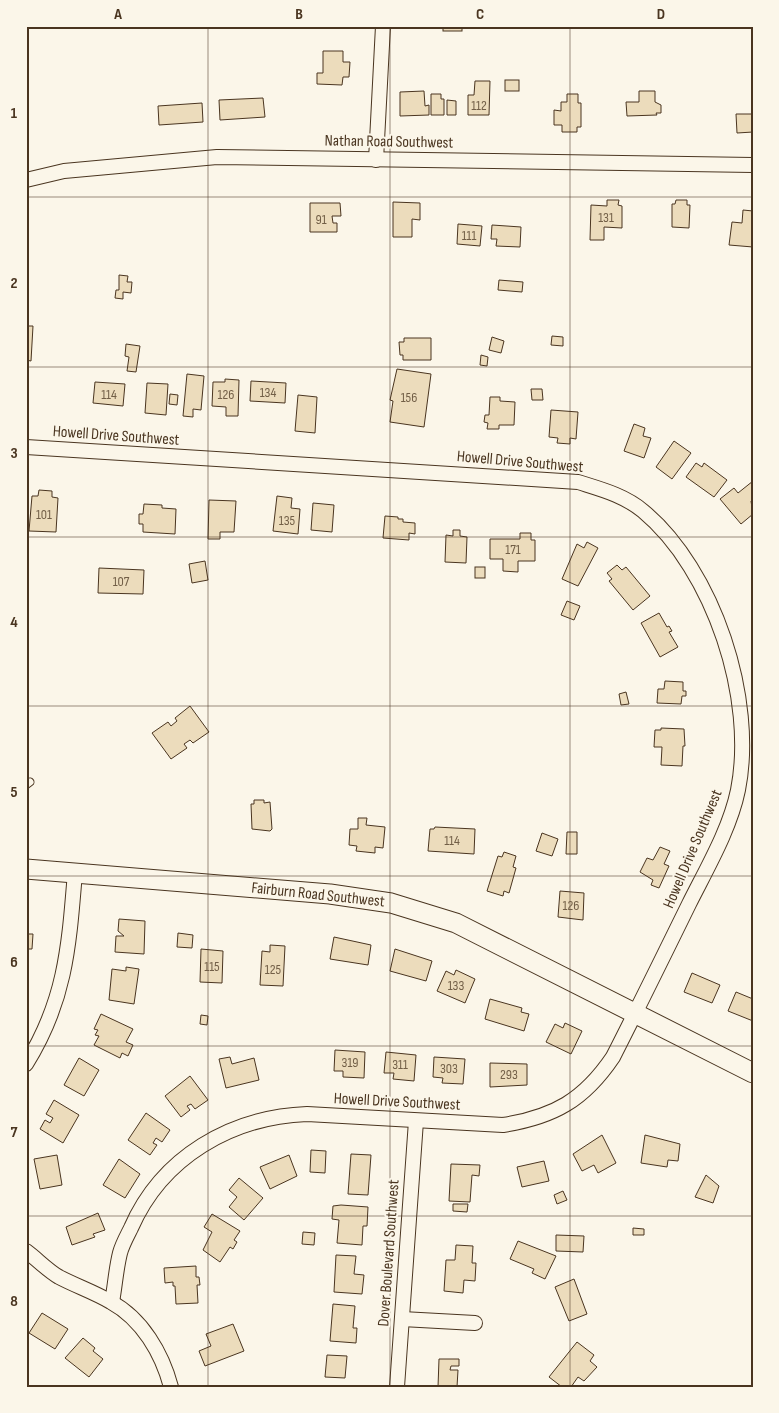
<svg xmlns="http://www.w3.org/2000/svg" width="779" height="1413" viewBox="0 0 779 1413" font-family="'Sofia Sans Condensed',sans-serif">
  <rect width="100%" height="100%" fill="#fbf6e9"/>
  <g fill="#ecdcbc" stroke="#4a3520">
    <rect x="443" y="26" width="19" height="5"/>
    <polygon points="323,51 343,51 343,62 350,62 349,77 343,77 342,85 317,84 317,73 323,73"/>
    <rect x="505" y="80" width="14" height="11"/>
    <polygon points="475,81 490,81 489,115 468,115 468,95 474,95"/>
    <polygon points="424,91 425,106 429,105 429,115 400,116 400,92"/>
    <polygon points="639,91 655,91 655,102 661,105 661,113 656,113 657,115 627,116 626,102 639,102"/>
    <polygon points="431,94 441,94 441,99 444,99 444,115 431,115"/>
    <polygon points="567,94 578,94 578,103 581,103 581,127 577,127 577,132 562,132 562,125 554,125 554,110 561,111 561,102 567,102"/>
    <polygon points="263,98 265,117 220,120 219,100"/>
    <polygon points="447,100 456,101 456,115 447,115"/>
    <polygon points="202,103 203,122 159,125 158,106"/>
    <polygon points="736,114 753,114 753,132 737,133"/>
    <polygon points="607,200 619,200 618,205 622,206 622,228 604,227 604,240 590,240 591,205 607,206"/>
    <polygon points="676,200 687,200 687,205 690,205 689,228 672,227 672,204 675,204"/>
    <polygon points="393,202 420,203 420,220 412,219 412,237 393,237"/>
    <polygon points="310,203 340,203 341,216 332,216 333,223 337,223 337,232 310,232"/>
    <polygon points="743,210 753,211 753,247 729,245 732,222 742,223"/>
    <polygon points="458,224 482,226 480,246 457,244"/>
    <polygon points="492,225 521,227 520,247 496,246 497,239 491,239"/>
    <polygon points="119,275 128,276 127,282 132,282 131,293 123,292 123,299 115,298 116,290 119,290"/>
    <polygon points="499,280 523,282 522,292 498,290"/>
    <polygon points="26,326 33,326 31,361 26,360"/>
    <polygon points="552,336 563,337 563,346 551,345"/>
    <polygon points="492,337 504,341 501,353 489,350"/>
    <polygon points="404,338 431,338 431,360 403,360 403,355 400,355 399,342 404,342"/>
    <polygon points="126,344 140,346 136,372 127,371 129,357 125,356"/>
    <polygon points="481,355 488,357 487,366 480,365"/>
    <polygon points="397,369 431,374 424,427 390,422 393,401 390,400"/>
    <polygon points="187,374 204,376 201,410 193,409 193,417 183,416"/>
    <polygon points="225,379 239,380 238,416 226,416 226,407 212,406 213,382 225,382"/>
    <polygon points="251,381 286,383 285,403 250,401"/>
    <polygon points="95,382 125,384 123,406 93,403"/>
    <polygon points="147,383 168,384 166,415 145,413"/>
    <polygon points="531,389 542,389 543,400 532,400"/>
    <polygon points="170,394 178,395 177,405 169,404"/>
    <polygon points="298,395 317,397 315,433 295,431"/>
    <polygon points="490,397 500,397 500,401 515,402 514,425 499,425 499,429 487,429 488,423 484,422 485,415 489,415"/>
    <polygon points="551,410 578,412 576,439 570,438 570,444 557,443 558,438 549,437"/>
    <polygon points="634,424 645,428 643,436 651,438 644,458 624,451"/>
    <polygon points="674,441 691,453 672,479 656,467"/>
    <polygon points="696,463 702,467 704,463 727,480 714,497 686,477"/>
    <polygon points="753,481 753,499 751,501 753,514 741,524 720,499 734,488 738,493"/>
    <polygon points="39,490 52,491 52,497 58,498 56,532 29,531 32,496 38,496"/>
    <polygon points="277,496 292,498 291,508 300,509 298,534 273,531"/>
    <polygon points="209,500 236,501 234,532 220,532 220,539 208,539"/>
    <polygon points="313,503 334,505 332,532 311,530"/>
    <polygon points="144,504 162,505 162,508 176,509 175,534 143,532 143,524 139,524 139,514 143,514"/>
    <polygon points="385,516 398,517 398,519 403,519 403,522 415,523 415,534 409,533 409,540 383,538"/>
    <polygon points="453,530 460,530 460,536 467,537 466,563 445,562 446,535 453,536"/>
    <polygon points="520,533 531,533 531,540 535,540 535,561 518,561 518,572 503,571 503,559 490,559 490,539 520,539"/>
    <polygon points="587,542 598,548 578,586 562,579 577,544 584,548"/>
    <polygon points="205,561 208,580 192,583 189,564"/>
    <polygon points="617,565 622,570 626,567 650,596 633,610 609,581 612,579 607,573"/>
    <rect x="475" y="567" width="10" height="11"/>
    <polygon points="99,568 144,570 143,594 98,593"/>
    <polygon points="567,601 580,606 574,620 561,615"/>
    <polygon points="659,613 667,627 669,626 672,631 669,632 678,647 660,657 641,623"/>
    <polygon points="665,681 683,682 683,691 686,691 686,696 682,696 681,704 657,703 658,689 664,689"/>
    <polygon points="626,692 629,704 621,705 619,694"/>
    <polygon points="190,706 209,732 193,743 190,740 184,744 187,748 171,759 152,733 168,722 171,726 177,721 175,718"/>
    <polygon points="661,728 684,729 685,746 683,746 682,766 661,765 662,747 654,747 655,730 661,730"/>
    <polygon points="254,800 264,800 264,803 270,802 272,829 270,831 252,829 251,804 254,804"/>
    <polygon points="358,818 367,818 366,825 385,827 383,848 375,847 375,853 356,851 357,846 349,845 350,829 358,829"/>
    <polygon points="435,827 475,829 474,854 428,851 430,829 434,829"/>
    <polygon points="567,832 577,832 577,854 566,854"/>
    <polygon points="542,833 558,839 552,856 536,851"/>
    <polygon points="660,847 670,851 664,864 669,866 659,888 651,885 653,880 640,872 647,858 653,860"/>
    <polygon points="504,852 516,856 513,867 516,868 509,893 504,891 503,896 487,891 498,856 502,857"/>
    <polygon points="560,891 584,893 583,920 558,917"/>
    <polygon points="119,919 145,921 144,954 115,952 116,936 124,936 118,931"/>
    <polygon points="178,933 193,935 192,948 177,947"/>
    <polygon points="26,934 33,934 32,949 26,949"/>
    <polygon points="334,937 371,945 368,965 330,959"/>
    <polygon points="270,945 285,946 283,986 260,985 262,951 270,952"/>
    <polygon points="201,949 223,951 222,983 200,982"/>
    <polygon points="395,949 432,961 426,981 390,971"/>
    <polygon points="126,967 139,969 134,1004 109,1000 112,969 126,971"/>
    <polygon points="456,970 475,979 465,1003 437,991 446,971 454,975"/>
    <polygon points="692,973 720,985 712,1003 684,992"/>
    <polygon points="736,992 753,999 753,1021 728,1011"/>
    <polygon points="490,999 522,1008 521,1012 529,1014 524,1031 485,1019"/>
    <polygon points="101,1014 133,1029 126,1042 133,1045 128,1056 122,1053 120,1058 94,1045 99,1036 95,1035 98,1030 94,1029"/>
    <polygon points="201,1015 208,1016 207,1025 200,1024"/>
    <polygon points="565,1023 582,1031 571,1054 546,1042 555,1024 563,1028"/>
    <polygon points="335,1050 365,1052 364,1078 343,1077 343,1071 334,1071"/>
    <polygon points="386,1052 416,1055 414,1081 393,1079 394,1073 384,1073"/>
    <polygon points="230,1057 232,1064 254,1058 259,1080 226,1088 219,1059"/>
    <polygon points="434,1057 465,1059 463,1084 442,1083 443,1078 433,1077"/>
    <polygon points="79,1058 99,1070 84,1096 64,1085"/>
    <polygon points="490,1063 527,1064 527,1085 490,1087"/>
    <polygon points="190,1076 208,1100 195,1109 191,1104 187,1106 190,1110 181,1117 165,1096"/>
    <polygon points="54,1100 79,1115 63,1143 40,1129 45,1120 50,1123 53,1118 46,1114"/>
    <polygon points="146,1113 170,1130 162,1142 156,1138 153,1143 157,1145 150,1155 128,1140"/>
    <polygon points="602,1135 616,1163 598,1173 594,1165 582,1171 573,1154"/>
    <polygon points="645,1135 680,1144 678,1161 668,1160 667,1167 641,1163"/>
    <polygon points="311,1150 326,1151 325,1173 310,1172"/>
    <polygon points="351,1154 371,1155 368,1195 348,1194"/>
    <polygon points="57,1155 62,1185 40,1189 34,1159"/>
    <polygon points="289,1155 297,1176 270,1189 260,1167"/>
    <polygon points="119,1159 140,1174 125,1198 103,1185"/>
    <polygon points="544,1161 549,1181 522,1187 517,1167"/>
    <polygon points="451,1164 480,1165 479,1176 472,1175 470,1202 449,1201"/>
    <polygon points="706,1175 719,1186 713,1203 695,1197"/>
    <polygon points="239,1178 263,1198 244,1220 229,1207 237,1197 229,1190"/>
    <polygon points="563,1191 567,1200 557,1204 554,1195"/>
    <polygon points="453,1204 468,1204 467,1212 453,1211"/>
    <polygon points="341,1205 368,1207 367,1226 363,1226 362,1245 337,1243 339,1220 332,1219 333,1206"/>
    <polygon points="98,1213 105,1230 93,1234 95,1237 72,1245 66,1227"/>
    <polygon points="212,1214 240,1231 234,1240 237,1242 233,1249 230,1247 220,1262 203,1250 212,1232 204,1227"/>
    <polygon points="633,1228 644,1229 644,1235 633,1235"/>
    <polygon points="303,1232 315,1233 314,1245 302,1244"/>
    <polygon points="556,1235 584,1236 583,1252 556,1251"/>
    <polygon points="518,1241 556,1256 545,1279 532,1273 534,1269 510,1259"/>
    <polygon points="456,1245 473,1246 472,1263 476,1263 475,1281 464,1280 463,1293 444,1291 446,1260 455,1260"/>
    <polygon points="336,1255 356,1256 354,1274 364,1275 362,1294 334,1292"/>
    <polygon points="196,1266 196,1277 199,1277 200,1285 197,1285 198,1303 176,1304 175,1286 173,1286 173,1282 165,1283 164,1268"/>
    <polygon points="574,1279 587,1314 569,1321 555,1287"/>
    <polygon points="333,1304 355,1306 353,1328 357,1328 356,1343 330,1341"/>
    <polygon points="42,1313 68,1329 55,1349 29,1333"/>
    <polygon points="233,1324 244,1351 205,1366 199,1351 211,1346 206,1334"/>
    <polygon points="83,1338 95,1348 93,1351 103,1359 89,1377 65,1358"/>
    <polygon points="577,1342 594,1355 590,1361 597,1367 584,1381 578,1377 571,1387 562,1387 549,1377"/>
    <polygon points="327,1355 347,1356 345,1378 325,1377"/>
    <polygon points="439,1359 459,1359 459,1366 451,1366 450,1370 458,1370 457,1387 438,1387"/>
  </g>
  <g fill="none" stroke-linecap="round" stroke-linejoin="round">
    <defs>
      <polyline id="lane" points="26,785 30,782"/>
      <g id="street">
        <polyline points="376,160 383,26"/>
        <polyline points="26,180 64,171 217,157 753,165"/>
        <path d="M26,447L578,482C600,489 624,495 643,511C714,570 756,699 738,790C730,829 707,868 689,904C664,955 639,1006 613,1057C584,1100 554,1117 503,1125L307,1114C231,1117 162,1157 131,1228C127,1236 122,1245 120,1253C116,1269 115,1286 112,1302"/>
        <path d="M26,1064C66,1000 69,945 75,872"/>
        <path d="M26,1251C37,1259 47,1270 59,1277C76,1286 94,1292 111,1302C142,1319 162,1353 171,1387"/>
        <polyline points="402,1319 475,1323"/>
        <polyline points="397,1387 416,1121"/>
      </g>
      <polyline id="secondary" points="26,869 330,894 391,903 456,923 753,1073"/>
    </defs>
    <use href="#lane" stroke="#4a3520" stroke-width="9"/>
    <use href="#street" stroke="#4a3520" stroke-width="16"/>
    <use href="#secondary" stroke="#4a3520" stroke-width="21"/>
    <use href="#lane" stroke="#fbf6e9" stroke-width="7"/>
    <use href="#street" stroke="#fbf6e9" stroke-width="14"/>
    <use href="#secondary" stroke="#fbf6e9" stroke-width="19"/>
  </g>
  <path fill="none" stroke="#4a3520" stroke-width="1" stroke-opacity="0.55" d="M208,26V1387M390,26V1387M570,26V1387M26,197H753M26,367H753M26,537H753M26,706H753M26,876H753M26,1046H753M26,1216H753"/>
  <g text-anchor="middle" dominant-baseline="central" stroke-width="4" stroke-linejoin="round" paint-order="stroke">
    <g font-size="14" fill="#725f47">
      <text x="479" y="105">112</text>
      <text x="606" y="217">131</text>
      <text x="321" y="219">91</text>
      <text x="469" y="235">111</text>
      <text x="268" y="392">134</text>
      <text x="109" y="394">114</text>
      <text x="226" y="394">126</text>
      <text x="409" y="397">156</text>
      <text x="44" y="514">101</text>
      <text x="287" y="520">135</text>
      <text x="513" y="549">171</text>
      <text x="121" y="581">107</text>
      <text x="452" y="840">114</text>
      <text x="571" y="905">126</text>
      <text x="212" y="966">115</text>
      <text x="273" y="969">125</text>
      <text x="456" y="985">133</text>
      <text x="350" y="1062">319</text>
      <text x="400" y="1064">311</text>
      <text x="449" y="1068">303</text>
      <text x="509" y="1074">293</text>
    </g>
    <g font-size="16" fill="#4a3520" stroke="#fbf6e9">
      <text transform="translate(389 142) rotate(1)">Nathan Road Southwest</text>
      <text transform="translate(116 436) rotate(4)">Howell Drive Southwest</text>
      <text transform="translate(520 462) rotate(5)">Howell Drive Southwest</text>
      <text transform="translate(693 849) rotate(-67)">Howell Drive Southwest</text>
      <text transform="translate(318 895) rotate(6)">Fairburn Road Southwest</text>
      <text transform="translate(397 1102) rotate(3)">Howell Drive Southwest</text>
      <text transform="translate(389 1253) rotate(-86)">Dover Boulevard Southwest</text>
    </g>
  </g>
  <rect width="779" height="1413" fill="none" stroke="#fbf6e9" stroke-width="55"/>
  <rect x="28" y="28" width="724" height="1358" fill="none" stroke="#4a3520" stroke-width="2"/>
  <g font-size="16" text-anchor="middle" font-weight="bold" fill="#4a3520">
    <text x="118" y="19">A</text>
    <text x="299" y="19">B</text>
    <text x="480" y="19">C</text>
    <text x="661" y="19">D</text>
    <text x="14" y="118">1</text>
    <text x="14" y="288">2</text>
    <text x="14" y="458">3</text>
    <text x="14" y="627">4</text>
    <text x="14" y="797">5</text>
    <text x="14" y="967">6</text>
    <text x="14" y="1137">7</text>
    <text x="14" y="1306">8</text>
  </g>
</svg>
